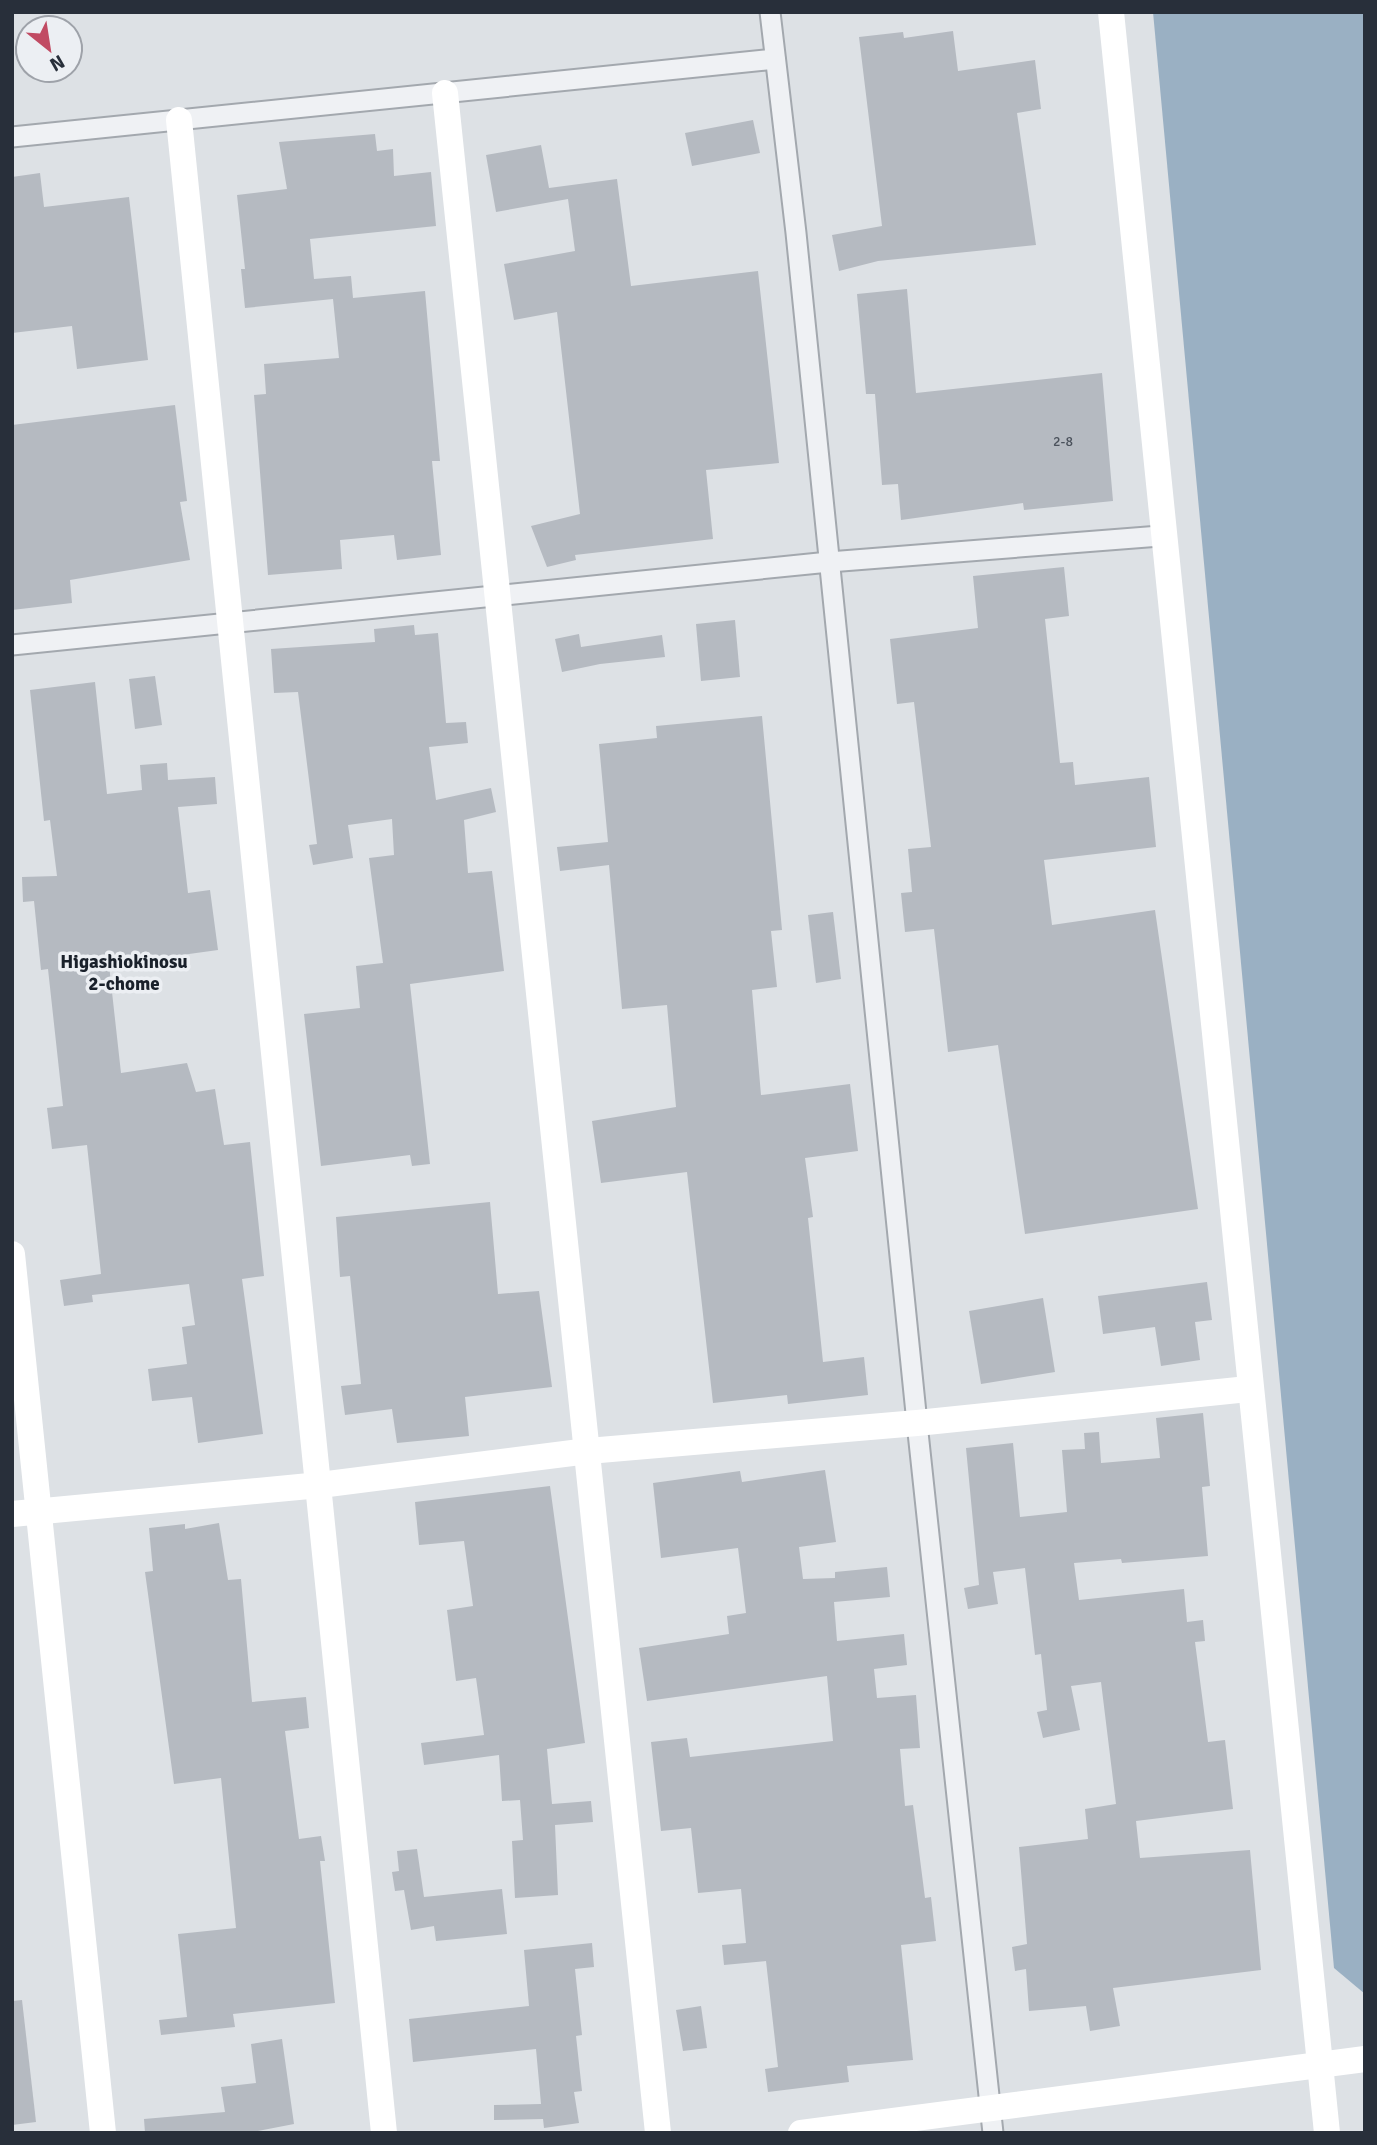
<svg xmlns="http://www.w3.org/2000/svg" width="1377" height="2145" viewBox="0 0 1377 2145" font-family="Signika,sans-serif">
  <rect width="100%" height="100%" fill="#dde1e5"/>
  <polygon fill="#9ab0c3" points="1153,12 1365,12 1365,1994 1334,1968"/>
  <g fill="#b5bac1">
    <polygon points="953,31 958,71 1035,60 1041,109 1017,113 1036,245 878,261 839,271 832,235 882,226 859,37 903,32 904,38"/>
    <polygon points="753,120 760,153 692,166 685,133"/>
    <polygon points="375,134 377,151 393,149 394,176 431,172 436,226 310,239 314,279 351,276 353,298 425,291 440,461 432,461 441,555 397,560 394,535 340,540 342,569 268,575 254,395 266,394 264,364 339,358 333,299 245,308 241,269 245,269 237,195 287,189 279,142"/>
    <polygon points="541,145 549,188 617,179 631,286 758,271 779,463 706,470 713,539 575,555 576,560 547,567 531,526 580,514 557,312 514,320 504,264 575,251 568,199 496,212 486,155"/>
    <polygon points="40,173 44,207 129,197 148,360 77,369 72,326 12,333 12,177"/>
    <polygon points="907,289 916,393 1102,373 1113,501 1024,510 1023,503 901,520 898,484 882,485 875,394 866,394 857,294"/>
    <polygon points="175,405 187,501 180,502 190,560 70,580 72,603 12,610 12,425"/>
    <polygon points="1064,567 1069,616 1045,619 1060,763 1073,762 1075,785 1149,777 1156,847 1044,860 1052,925 1155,910 1198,1209 1025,1234 998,1045 948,1052 934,929 905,932 901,893 912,892 908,849 931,847 914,702 897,704 890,639 978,628 973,576"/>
    <polygon points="735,620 740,677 701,681 696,624"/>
    <polygon points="414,625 415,635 438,633 446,723 466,722 468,743 429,747 436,800 491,788 496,812 464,820 468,873 492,871 504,971 410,984 430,1164 412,1166 410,1155 321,1166 304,1014 360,1008 356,966 383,963 369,858 394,855 392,819 348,825 353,858 313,865 309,845 317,844 298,692 274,693 271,649 375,642 374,629"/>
    <polygon points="579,634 581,647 662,635 665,657 600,664 562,672 555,639"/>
    <polygon points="155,676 162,725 135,729 129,679"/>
    <polygon points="95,682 107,794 142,790 140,765 167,763 168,780 215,777 217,804 178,807 188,893 210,890 218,950 109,965 121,1073 187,1063 196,1092 215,1089 224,1145 250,1142 264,1276 242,1279 263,1434 198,1443 192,1397 152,1401 148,1369 187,1364 182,1327 195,1325 189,1284 92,1295 93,1302 64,1306 60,1280 101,1274 87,1145 52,1149 47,1108 63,1106 48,969 41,970 34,901 23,902 22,877 57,876 50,820 44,821 30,690"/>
    <polygon points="762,716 782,930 771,931 777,987 752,990 761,1095 850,1084 858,1151 805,1158 813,1217 808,1218 823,1362 864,1357 868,1395 788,1404 787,1395 713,1403 687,1172 601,1183 592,1121 676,1107 667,1005 622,1009 609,865 560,871 557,847 608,842 599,744 657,738 656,726"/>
    <polygon points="833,912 841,979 816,983 808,915"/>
    <polygon points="490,1202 498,1294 539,1291 552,1387 465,1397 469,1436 397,1443 392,1409 345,1415 341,1386 361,1384 350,1276 340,1277 336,1217"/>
    <polygon points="1207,1282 1212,1320 1195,1322 1200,1360 1161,1366 1155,1327 1103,1334 1098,1296"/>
    <polygon points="1043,1298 1055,1372 981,1384 969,1311"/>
    <polygon points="1203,1413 1210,1486 1202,1487 1208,1556 1122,1563 1121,1559 1074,1563 1079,1600 1184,1589 1187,1622 1203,1620 1205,1641 1195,1642 1208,1742 1225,1740 1233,1809 1136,1821 1140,1858 1250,1850 1261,1970 1113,1988 1120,2026 1090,2031 1086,2006 1029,2011 1026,1969 1015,1971 1012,1947 1027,1944 1019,1847 1088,1839 1085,1809 1116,1804 1101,1682 1071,1686 1080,1730 1043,1738 1037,1712 1047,1710 1041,1654 1035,1655 1025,1568 993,1572 998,1604 968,1609 964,1588 979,1585 966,1448 1013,1443 1020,1517 1067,1512 1062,1450 1085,1449 1084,1433 1099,1432 1101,1463 1160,1458 1156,1418"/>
    <polygon points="825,1470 836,1542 799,1547 803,1579 835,1578 835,1572 887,1567 890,1597 834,1602 837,1641 904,1634 907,1665 874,1669 877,1698 916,1695 920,1748 900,1749 905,1806 913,1805 925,1898 931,1897 936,1941 901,1945 913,2060 847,2066 849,2082 768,2092 765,2069 778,2067 766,1961 724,1965 722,1945 746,1943 741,1889 698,1893 691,1828 661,1831 651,1742 687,1738 690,1757 833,1741 827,1676 647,1701 639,1648 729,1634 727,1616 746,1613 738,1548 661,1558 653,1483 740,1471 742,1482"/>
    <polygon points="550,1486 585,1743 547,1749 552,1804 591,1801 593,1822 555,1825 558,1895 515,1898 512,1841 523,1840 520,1800 502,1801 499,1755 424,1765 421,1743 484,1735 476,1678 456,1681 447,1610 473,1606 464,1541 419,1545 415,1502"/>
    <polygon points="219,1523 228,1580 241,1579 252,1702 306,1697 309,1728 285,1731 299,1839 321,1836 325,1861 320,1861 335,2003 233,2014 235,2027 161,2035 159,2020 187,2017 178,1934 236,1928 221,1778 174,1784 145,1572 153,1571 149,1528 185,1524 185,1529"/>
    <polygon points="417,1849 424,1897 502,1889 507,1934 436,1941 434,1926 411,1930 404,1890 395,1891 392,1872 399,1871 397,1851"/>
    <polygon points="592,1943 594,1967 575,1969 582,2035 576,2036 582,2091 574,2092 579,2123 544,2128 543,2119 494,2120 494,2105 541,2104 536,2049 413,2062 409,2019 529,2006 524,1950"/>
    <polygon points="22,2000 36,2122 12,2125 12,2001"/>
    <polygon points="701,2006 707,2048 683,2051 676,2010"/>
    <polygon points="282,2039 294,2124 248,2133 145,2133 144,2119 225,2112 221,2087 256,2083 251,2044"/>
  </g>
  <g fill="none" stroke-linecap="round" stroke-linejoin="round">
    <defs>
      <g id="street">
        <polyline points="770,12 796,233 917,1423 993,2133"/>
        <polyline points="12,137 775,59"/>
        <polyline points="12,645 829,562 1160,536"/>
      </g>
    </defs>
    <use href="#street" stroke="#a3a8ae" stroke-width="23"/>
    <use href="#street" stroke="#eff1f4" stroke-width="19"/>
    <g stroke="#fff" stroke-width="26">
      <polyline points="1111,12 1327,2133"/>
      <polyline points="445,93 658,2133"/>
      <polyline points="179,120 384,2133"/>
      <polyline points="12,1254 103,2133"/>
      <polyline points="12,1514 320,1485 588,1451 917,1423 1248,1389"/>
      <polyline points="801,2133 1365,2059"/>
    </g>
  </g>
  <g text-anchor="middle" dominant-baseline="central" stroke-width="7" stroke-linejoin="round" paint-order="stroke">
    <g font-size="14" fill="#4b525c">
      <text x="1063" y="441">2-8</text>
    </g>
    <g font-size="19" font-weight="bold" fill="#1a212b" stroke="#eceff3">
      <text x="124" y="962">Higashiokinosu<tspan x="124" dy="22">2-chome</tspan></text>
    </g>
  </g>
  <rect width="1377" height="2145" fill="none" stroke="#282f3a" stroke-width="28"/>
  <g transform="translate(49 49) rotate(150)"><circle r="33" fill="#eceff3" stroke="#9ea2a9" stroke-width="2"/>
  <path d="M0-5L12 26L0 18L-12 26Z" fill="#c14b63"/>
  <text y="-10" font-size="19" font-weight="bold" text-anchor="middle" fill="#282f3a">N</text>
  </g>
</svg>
